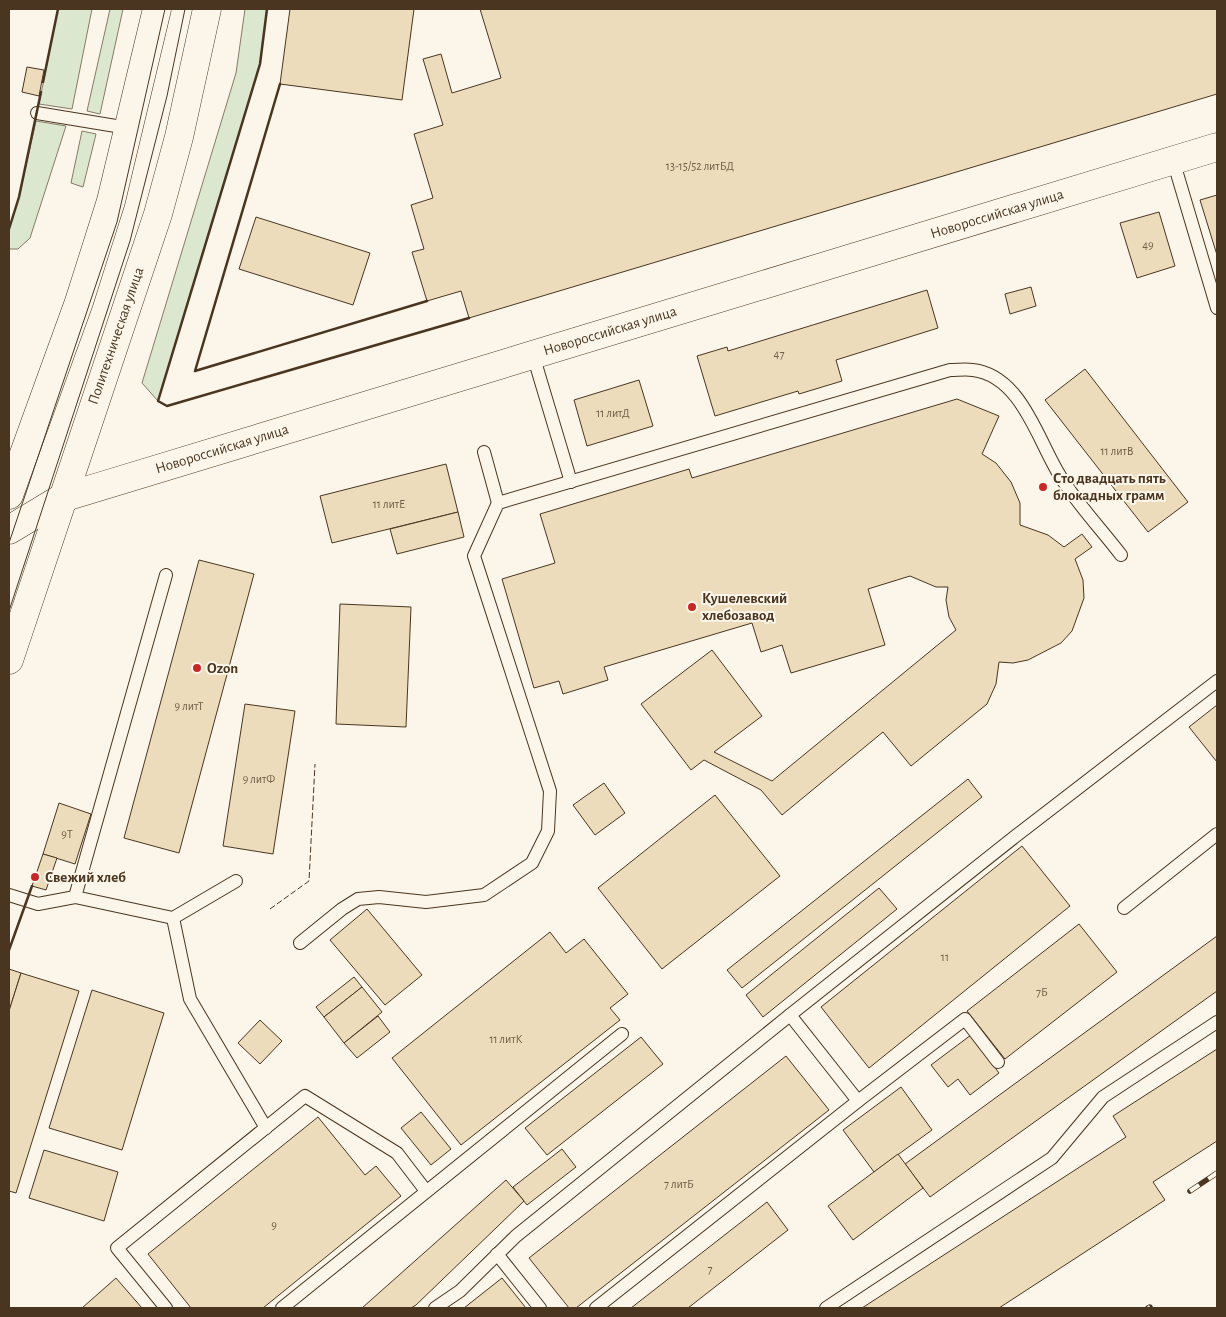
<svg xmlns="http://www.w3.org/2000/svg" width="1226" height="1317" viewBox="0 0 1226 1317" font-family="'Alegreya Sans',sans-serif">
  <rect width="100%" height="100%" fill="#fbf6e9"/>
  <g fill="#dce7d0" stroke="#887966">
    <polygon points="58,9 92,9 72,109 39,104"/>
    <polygon points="110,9 123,9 100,114 87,111"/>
    <polygon points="245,9 267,9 260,64 158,401 142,383 236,73"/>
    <polygon points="36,121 66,126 30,238 18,249 9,249 9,229 19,197"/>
    <polygon points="82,131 96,134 83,187 71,183"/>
  </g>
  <g fill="#ecdcbc" stroke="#4a3520">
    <polygon points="290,9 414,9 402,100 280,84"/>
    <polygon points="480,9 1217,9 1217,94 469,318 461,291 427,301 412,252 424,249 411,205 433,198 414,134 443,125 423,59 441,54 452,93 501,78"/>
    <polygon points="27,67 44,70 39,96 22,92"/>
    <polygon points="1217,195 1217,255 1200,200"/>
    <polygon points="1159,212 1175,266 1137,278 1120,223"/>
    <polygon points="256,217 370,253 353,305 239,269"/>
    <polygon points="1031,287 1036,306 1010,314 1005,294"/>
    <polygon points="927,290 938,328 836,360 842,381 799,394 798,391 715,416 697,356 727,347 728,351"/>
    <polygon points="1085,369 1188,502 1148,532 1045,400"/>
    <polygon points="639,380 653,426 587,446 574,400"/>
    <polygon points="957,399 999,416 982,454 996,463 1011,482 1020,503 1020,525 1048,535 1064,547 1082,534 1092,547 1075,559 1083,580 1084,598 1072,631 1061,643 1028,660 1013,663 999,662 996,684 987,704 911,766 883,732 782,815 761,790 704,760 691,770 641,704 712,650 762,716 714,752 772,781 956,630 949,617 946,600 948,587 936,587 910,576 868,589 885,645 791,673 782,645 761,652 752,623 604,667 608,680 563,694 559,681 534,688 502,579 555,563 540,514 689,469 692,478"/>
    <polygon points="446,464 458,512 332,543 320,496"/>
    <polygon points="458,512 464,537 397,554 390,529"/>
    <polygon points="199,560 254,574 179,853 124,838"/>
    <polygon points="340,604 411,607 406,727 336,724"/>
    <polygon points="245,704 295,711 273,854 223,846"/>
    <polygon points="1217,705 1217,762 1189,727"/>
    <polygon points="968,779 982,797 742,988 727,970"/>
    <polygon points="604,783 625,813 595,835 573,805"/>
    <polygon points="715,795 780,876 662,969 598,888"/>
    <polygon points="59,803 91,814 75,864 43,854"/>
    <polygon points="1022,846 1070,906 869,1068 821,1007"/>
    <polygon points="43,854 57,858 46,890 32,886"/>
    <polygon points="879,888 897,909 763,1017 746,995"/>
    <polygon points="367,909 422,975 385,1005 330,940"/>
    <polygon points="1079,924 1117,972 1005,1059 967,1011"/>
    <polygon points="550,932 566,953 584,939 628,994 610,1008 620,1020 461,1145 392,1058"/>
    <polygon points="1217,936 1217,991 930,1197 905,1164"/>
    <polygon points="9,969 21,973 9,1011"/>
    <polygon points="21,973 79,991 16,1193 9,1191 9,1011"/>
    <polygon points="354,977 362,987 324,1017 316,1007"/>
    <polygon points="362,987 382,1012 344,1043 324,1017"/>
    <polygon points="92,990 164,1013 122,1150 49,1128"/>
    <polygon points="378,1016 390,1032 357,1058 344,1043"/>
    <polygon points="260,1020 282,1041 260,1064 238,1043"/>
    <polygon points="971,1035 999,1073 970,1095 958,1079 948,1087 931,1065"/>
    <polygon points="641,1037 663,1064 547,1155 525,1128"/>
    <polygon points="1217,1049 1217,1141 1153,1182 1165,1200 999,1308 862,1308 1126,1137 1113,1116"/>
    <polygon points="786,1056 829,1110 576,1308 569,1308 529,1258"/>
    <polygon points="901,1087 932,1130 874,1172 843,1130"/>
    <polygon points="421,1112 451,1149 431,1165 401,1128"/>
    <polygon points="318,1117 365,1175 376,1166 401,1196 263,1308 191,1308 148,1254"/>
    <polygon points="562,1149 576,1167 527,1205 513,1187"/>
    <polygon points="44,1150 118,1172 104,1221 29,1198"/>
    <polygon points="898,1154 923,1188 853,1240 828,1206"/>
    <polygon points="506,1180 524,1201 416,1305 411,1308 362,1308"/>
    <polygon points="767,1202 788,1230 688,1308 631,1308"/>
    <polygon points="116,1278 142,1308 82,1308"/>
    <polygon points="502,1278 526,1308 464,1308"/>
  </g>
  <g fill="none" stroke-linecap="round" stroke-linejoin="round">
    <defs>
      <g id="service">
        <polyline points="37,113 128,128"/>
        <polyline points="1173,160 1217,308"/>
        <polyline points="533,355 571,482"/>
        <polyline points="484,452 498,503"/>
        <polyline points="9,895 38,904 75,897 173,918 236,881"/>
        <polyline points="75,897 166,575"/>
        <polyline points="1124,908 1217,834"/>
        <polyline points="173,918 190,999 266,1128"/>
        <path d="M300,943L342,909L358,899L379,897L426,902L484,895L532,863L548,831L550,791L474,556L498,503L950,370C958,370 966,369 973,370C1023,376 1039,445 1062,479C1079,506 1102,530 1121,555"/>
        <polyline points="790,1015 858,1101 965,1019 998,1062"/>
        <polyline points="497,1254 540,1308"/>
        <polyline points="166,1308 117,1248 305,1096 397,1153 426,1191"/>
        <polyline points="282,1308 622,1034"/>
        <polyline points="435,1308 460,1291 516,1236 790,1015 1017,835 1217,681"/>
        <polyline points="596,1308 858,1101"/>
        <polyline points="826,1308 1052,1158 1103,1097 1217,1022"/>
      </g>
      <g id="secondary">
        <polyline points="9,495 79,302 111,201 157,9"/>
        <polyline points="9,530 62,498 1217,147"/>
        <polyline points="9,660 158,214 179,137 207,9"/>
      </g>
    </defs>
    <use href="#service" stroke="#4a3520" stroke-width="14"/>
    <use href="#secondary" stroke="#4a3520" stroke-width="29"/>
    <use href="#service" stroke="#fbf6e9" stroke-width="12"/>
    <use href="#secondary" stroke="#fbf6e9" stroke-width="28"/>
    <g stroke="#4a3520" stroke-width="1">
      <polyline points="9,543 117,222 165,9"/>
      <polyline points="9,611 130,241 167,96 185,9"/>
    </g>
    <defs>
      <g id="rail">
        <polyline points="1190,1191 1217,1173"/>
        <polyline points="1148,1308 1150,1307"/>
      </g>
    </defs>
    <use href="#rail" stroke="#4a3520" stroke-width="5.5"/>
    <use href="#rail" stroke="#fbf6e9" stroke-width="4" stroke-dasharray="11" stroke-linecap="butt"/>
    <polyline stroke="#4a3520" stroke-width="1" stroke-dasharray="6 2.5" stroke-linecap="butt" points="270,909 309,881 315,764"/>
    <g stroke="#4a3520" stroke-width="2.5">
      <polyline points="267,9 260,64 158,401 167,406 469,318"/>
      <polyline points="43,82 58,9"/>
      <polyline points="280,84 195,371 427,301"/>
      <polyline points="9,229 19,197 41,92"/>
      <polyline points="9,950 32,886"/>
    </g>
  </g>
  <g fill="#c62828" stroke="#fbf6e9" stroke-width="2">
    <circle cx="1043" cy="487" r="5"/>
    <circle cx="692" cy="607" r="5"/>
    <circle cx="197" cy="668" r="5"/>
    <circle cx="35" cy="877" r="5"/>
  </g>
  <g text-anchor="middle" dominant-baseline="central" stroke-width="4" stroke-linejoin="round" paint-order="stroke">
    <g font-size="12" fill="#725f47">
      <text x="700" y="166">13-15/52 литБД</text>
      <text x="1148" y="245">49</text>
      <text x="779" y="354">47</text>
      <text x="613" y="413">11 литД</text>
      <text x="1117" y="451">11 литВ</text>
      <text x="389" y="504">11 литЕ</text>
      <text x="189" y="706">9 литТ</text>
      <text x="259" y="779">9 литФ</text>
      <text x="67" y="834">9Т</text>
      <text x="945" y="957">11</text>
      <text x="1042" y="992">7Б</text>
      <text x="506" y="1039">11 литК</text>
      <text x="679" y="1184">7 литБ</text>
      <text x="274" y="1225">9</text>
      <text x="710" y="1269">7</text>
    </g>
    <g font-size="15" fill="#4a3520" stroke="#fbf6e9">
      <text transform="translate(997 214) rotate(-17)">Новороссийская улица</text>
      <text transform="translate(610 331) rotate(-17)">Новороссийская улица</text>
      <text transform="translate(116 336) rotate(-71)">Политехническая улица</text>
      <text transform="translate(222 449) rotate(-17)">Новороссийская улица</text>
    </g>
    <g font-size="15" font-weight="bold" fill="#4a3520" stroke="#fbf6e9" text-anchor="start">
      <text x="1053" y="478">Сто двадцать пять<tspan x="1053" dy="17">блокадных грамм</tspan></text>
      <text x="702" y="598">Кушелевский<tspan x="702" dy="17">хлебозавод</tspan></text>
      <text x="207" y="668">Ozon</text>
      <text x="45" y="877">Свежий хлеб</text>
    </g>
  </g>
  <rect width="1226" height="1317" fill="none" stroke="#4a3520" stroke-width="20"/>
</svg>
